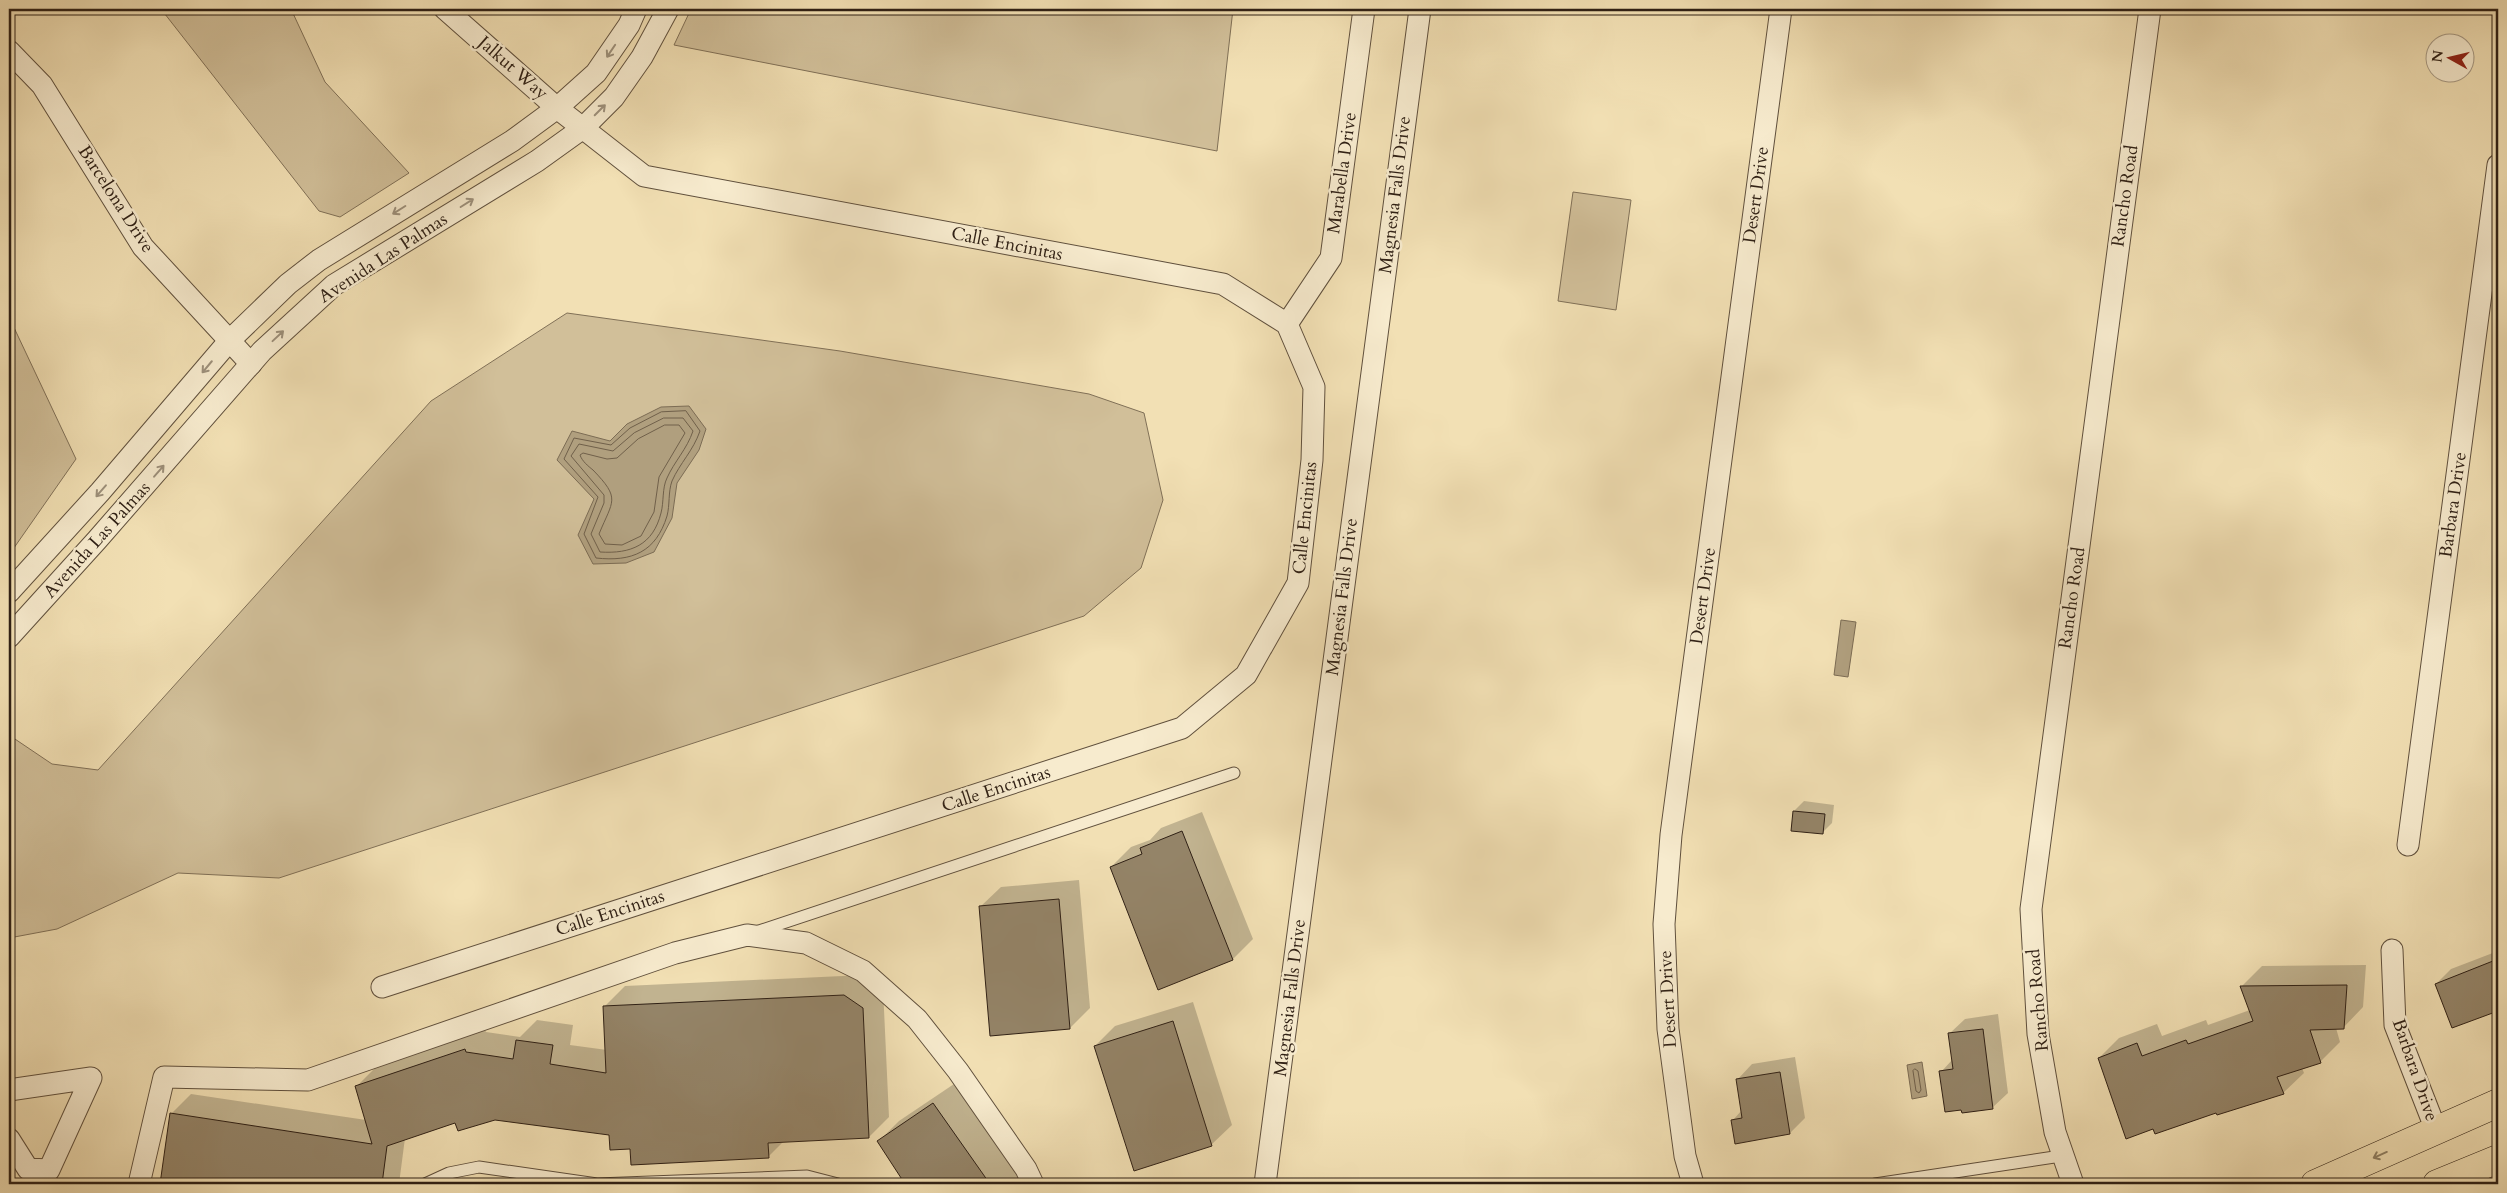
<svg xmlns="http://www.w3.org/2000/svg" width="2507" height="1193" viewBox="0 0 2507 1193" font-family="Cardo,serif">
  <rect width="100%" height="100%" fill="#f2e0b4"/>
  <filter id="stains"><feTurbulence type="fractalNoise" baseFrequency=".004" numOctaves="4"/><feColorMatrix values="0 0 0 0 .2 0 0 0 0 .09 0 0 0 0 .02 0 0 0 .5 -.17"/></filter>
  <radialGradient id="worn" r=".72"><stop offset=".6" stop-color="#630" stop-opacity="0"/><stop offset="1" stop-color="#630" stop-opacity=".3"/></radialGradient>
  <g fill="#d1bf99" stroke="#807057">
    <polygon points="161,9 291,9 325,82 409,173 340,217 319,211"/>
    <polygon points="691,9 1233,9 1217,151 674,45"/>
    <polygon points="1573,192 1631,200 1616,310 1558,301"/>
    <polygon points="567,313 840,351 1089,394 1144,413 1163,500 1141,568 1084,616 279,878 178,873 57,929 9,938 9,735 52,764 98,770 431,401"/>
    <polygon points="9,317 76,459 9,555"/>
  </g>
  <g fill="#b09f7e" stroke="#7c6c54">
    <polygon points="689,406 706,429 699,450 677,483 672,518 654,552 626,563 593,564 578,535 594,499 557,460 572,431 610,441 627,424 661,407"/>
    <polygon points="1841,620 1856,622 1848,677 1834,675"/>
    <polygon points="1922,1062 1927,1096 1912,1099 1907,1065"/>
  </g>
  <g fill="#0003">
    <polygon points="1804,801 1834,805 1832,823 1822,833 1794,811"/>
    <polygon points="1202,812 1253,939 1233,959 1111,867 1131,847 1150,840 1161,828"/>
    <polygon points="1079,880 1090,1008 1070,1028 980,907 1001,887"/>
    <polygon points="2498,951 2498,1009 2453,1027 2436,984 2451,969"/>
    <polygon points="2366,965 2363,1007 2343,1028 2336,1028 2340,1042 2320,1062 2302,1068 2304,1073 2283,1093 2154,1128 2099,1058 2119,1038 2157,1024 2162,1036 2206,1020 2208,1025 2250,1010 2242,986 2262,966"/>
    <polygon points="864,975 883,988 889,1117 869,1137 784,1141 768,1157 631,1147 610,1134 495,1119 456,1121 405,1138 399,1184 161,1184 171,1114 191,1094 366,1120 357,1086 377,1066 485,1030 486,1032 520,1037 537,1020 573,1025 570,1045 607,1050 605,1006 625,986"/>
    <polygon points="1193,1002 1232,1125 1211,1145 1095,1046 1115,1026"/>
    <polygon points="1998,1014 2008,1093 1992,1108 1941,1072 1953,1059 1949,1034 1965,1019"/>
    <polygon points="1795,1057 1805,1118 1790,1133 1733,1120 1742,1110 1737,1080 1752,1064"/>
    <polygon points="954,1084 1019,1177 1014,1184 907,1184 879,1141 899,1121"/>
    <polygon points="2068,1178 2068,1184 2008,1184"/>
  </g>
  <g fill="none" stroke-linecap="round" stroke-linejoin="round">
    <g stroke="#70604a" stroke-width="1">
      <path d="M686,411L700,431C693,451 680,463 672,481C668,492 670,505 667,516C656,552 632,562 596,558L584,534L598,497L564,459L574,438L611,445L630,428L661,412Z"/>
      <path d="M664,418H683L693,431C687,449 674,462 667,478C662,488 664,502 661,513C653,545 631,554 600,552L591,534L604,503V495L571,456L579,444L613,451L634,433Z"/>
      <path d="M665,425H679L685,433L659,477L654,512L641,536L622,545L605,544L599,534C613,500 621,499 593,470C588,466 582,461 580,455L583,453L607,459L617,458L638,439Z"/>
      <polygon points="1915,1069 1918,1071 1921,1090 1919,1093 1916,1091 1913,1071"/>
    </g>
  </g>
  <g fill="#948468" stroke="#2f2015">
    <polygon points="1793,811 1825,814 1823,834 1791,831"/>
    <polygon points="1182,831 1233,960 1158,990 1110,867 1142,854 1140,848"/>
    <polygon points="1059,899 1070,1029 990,1036 979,906"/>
    <polygon points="2498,959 2498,1011 2452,1028 2435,984"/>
    <polygon points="2347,985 2344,1029 2310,1030 2321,1063 2277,1077 2284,1094 2217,1115 2216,1113 2155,1134 2153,1129 2126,1139 2098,1058 2137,1043 2142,1056 2186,1040 2188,1044 2253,1021 2240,986"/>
    <polygon points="844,995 863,1008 869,1138 768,1143 769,1158 631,1165 630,1149 610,1150 609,1135 495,1120 458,1131 455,1123 387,1146 382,1184 160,1184 170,1113 372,1144 355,1086 465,1049 466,1052 513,1059 516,1040 553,1045 550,1064 606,1073 603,1006"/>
    <polygon points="1173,1021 1212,1146 1134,1171 1094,1046"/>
    <polygon points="1983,1029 1993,1109 1962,1113 1961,1110 1945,1112 1939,1071 1953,1069 1948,1033"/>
    <polygon points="1780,1072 1790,1134 1735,1144 1731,1120 1742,1118 1736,1079"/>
    <polygon points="933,1103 990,1184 905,1184 877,1141"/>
  </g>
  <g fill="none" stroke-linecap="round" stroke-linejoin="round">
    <defs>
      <g id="lane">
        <polyline points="756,932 1234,773"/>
        <polyline points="425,1184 449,1173 479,1167 597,1184 807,1176 838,1184"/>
        <polyline points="1875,1184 2061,1156"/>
      </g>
      <g id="street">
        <polyline points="9,51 42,85 143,247 251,364"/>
        <polyline points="1287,324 1331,258 1364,9"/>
        <polyline points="9,592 100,492 230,340 288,284 319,260 512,141 557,108 596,73 629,25 636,9"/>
        <polyline points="9,637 97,540 262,351 334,285 537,161 583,128 614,97 642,57 668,9"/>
        <polyline points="2408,845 2498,165"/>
        <polyline points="2392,950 2395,1025 2436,1130"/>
        <polyline points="382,987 1182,728 1246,675 1298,583 1312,460 1314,387 1287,324 1223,284 644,176 557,108 445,9"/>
        <polyline points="9,1090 91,1078 49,1170 28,1169 9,1139"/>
        <polyline points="139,1184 164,1077 308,1080 675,953 747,935 806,943 863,971 917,1019 958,1071 1026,1169 1033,1184"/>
        <polyline points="1265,1184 1420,9"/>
        <polyline points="1693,1184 1685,1156 1668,1029 1664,924 1671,835 1781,9"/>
        <polyline points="2073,1184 2055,1132 2038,1034 2031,909 2150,9"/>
      </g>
      <g id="primary">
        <polyline points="2315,1184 2498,1103"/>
        <polyline points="2437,1184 2498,1159"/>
      </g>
    </defs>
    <use href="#lane" stroke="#60503d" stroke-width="13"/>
    <use href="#street" stroke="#60503d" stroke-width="23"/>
    <use href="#primary" stroke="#2f2015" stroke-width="29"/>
    <use href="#lane" stroke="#f7ebce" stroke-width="11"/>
    <use href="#street" stroke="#f7ebce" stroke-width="21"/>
    <use href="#primary" stroke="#f2e0b4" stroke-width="28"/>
  </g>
  <defs><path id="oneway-shaft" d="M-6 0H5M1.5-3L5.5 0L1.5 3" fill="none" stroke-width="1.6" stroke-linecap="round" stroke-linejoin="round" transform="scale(1.25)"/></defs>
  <g stroke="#9d907b">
    <use href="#oneway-shaft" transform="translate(611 51) rotate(124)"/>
    <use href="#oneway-shaft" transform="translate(600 110) rotate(-45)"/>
    <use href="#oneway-shaft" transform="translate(467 203) rotate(-32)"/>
    <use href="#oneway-shaft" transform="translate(399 210) rotate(148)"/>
    <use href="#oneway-shaft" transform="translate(278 336) rotate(-43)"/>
    <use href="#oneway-shaft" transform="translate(207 367) rotate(130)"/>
    <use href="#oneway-shaft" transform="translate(159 471) rotate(-49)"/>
    <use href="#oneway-shaft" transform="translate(101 491) rotate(131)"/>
  </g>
  <use stroke="#908064" href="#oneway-shaft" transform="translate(2380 1155) rotate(156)"/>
  <g text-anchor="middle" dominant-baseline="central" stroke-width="5" stroke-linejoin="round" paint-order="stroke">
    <g font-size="18" fill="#2f2015" stroke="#f7ebce">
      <text transform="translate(513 68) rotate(41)">Jalkut Way</text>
      <text transform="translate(1342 173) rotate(-82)">Marabella Drive</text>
      <text transform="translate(1395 195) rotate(-83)">Magnesia Falls Drive</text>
      <text transform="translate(1756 195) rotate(-82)">Desert Drive</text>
      <text transform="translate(2125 196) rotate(-82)">Rancho Road</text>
      <text transform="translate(116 199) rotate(57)">Barcelona Drive</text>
      <text transform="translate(1007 244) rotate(11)">Calle Encinitas</text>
      <text transform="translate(383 258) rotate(-33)">Avenida Las Palmas</text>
      <text transform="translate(2453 505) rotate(-82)">Barbara Drive</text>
      <text transform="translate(1305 518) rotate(-84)">Calle Encinitas</text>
      <text transform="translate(97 540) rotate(-48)">Avenida Las Palmas</text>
      <text transform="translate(1703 596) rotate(-82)">Desert Drive</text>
      <text transform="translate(1342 597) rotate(-83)">Magnesia Falls Drive</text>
      <text transform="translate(2072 598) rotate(-82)">Rancho Road</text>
      <text transform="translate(996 789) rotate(-18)">Calle Encinitas</text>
      <text transform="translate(610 913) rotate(-18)">Calle Encinitas</text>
      <text transform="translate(1290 998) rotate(-83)">Magnesia Falls Drive</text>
      <text transform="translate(1668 999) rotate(-93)">Desert Drive</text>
      <text transform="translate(2038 1000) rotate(-95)">Rancho Road</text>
      <text transform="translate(2415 1070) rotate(71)">Barbara Drive</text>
    </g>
  </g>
  <rect width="2507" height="1193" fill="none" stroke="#f2e0b4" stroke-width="30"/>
  <rect x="10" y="10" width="2487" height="1173" fill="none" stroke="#2f2015" stroke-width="2.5"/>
  <rect x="15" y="15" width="2477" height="1163" fill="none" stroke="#2f2015"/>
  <g transform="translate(2450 58) rotate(278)"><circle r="24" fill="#f7ebce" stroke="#a79a84"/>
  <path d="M0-4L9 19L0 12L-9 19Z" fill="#8f2418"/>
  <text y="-8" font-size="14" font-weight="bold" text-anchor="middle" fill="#2f2015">N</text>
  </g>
  <rect width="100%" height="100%" filter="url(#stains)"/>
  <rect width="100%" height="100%" fill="url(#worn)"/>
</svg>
